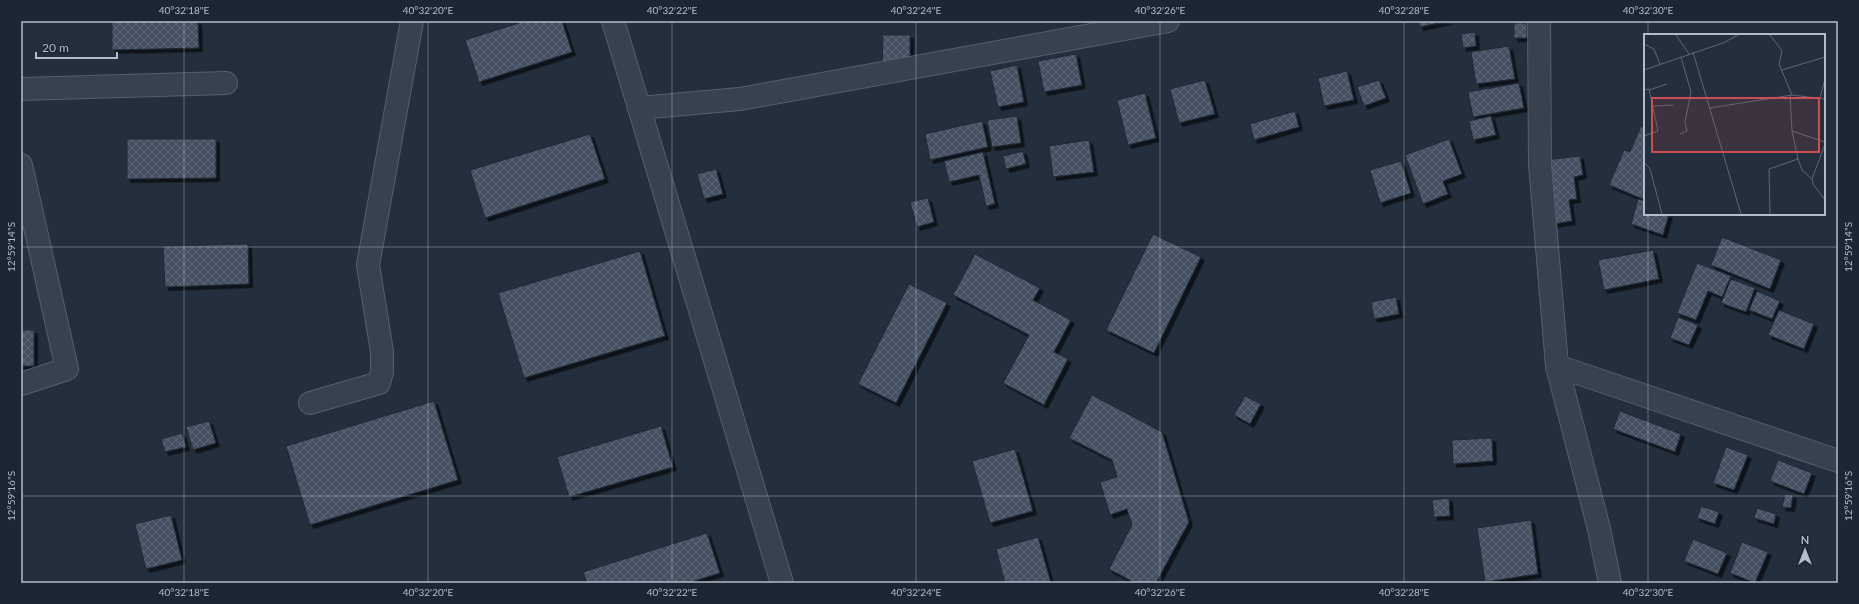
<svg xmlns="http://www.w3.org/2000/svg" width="1859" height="604" viewBox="0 0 1859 604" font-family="Lato,sans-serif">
  <defs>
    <pattern id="building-cross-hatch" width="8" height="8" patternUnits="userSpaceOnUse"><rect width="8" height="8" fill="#455162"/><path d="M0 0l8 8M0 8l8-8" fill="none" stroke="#5d6877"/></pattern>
    <filter id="shadow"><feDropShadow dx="3.5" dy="3.5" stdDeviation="0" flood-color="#0009"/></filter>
  </defs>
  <rect width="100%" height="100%" fill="#242f3e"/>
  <g fill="url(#building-cross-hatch)" stroke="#1f2835" filter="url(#shadow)">
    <polygon points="112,21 198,21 199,48 112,50"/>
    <polygon points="525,21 562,21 572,52 479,82 465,40"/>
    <polygon points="1418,21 1448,21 1420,27"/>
    <rect x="1514" y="23" width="13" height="15"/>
    <polygon points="1475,32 1476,46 1463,48 1461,34"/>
    <polygon points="883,35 910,35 910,66 882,66"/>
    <polygon points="1509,46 1515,79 1476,84 1471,52"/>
    <polygon points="1076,54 1082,85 1044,92 1038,61"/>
    <polygon points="1017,65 1024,102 998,107 990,71"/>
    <polygon points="1347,71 1354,100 1324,106 1318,78"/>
    <polygon points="1205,80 1215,114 1179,123 1170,89"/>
    <polygon points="1379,80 1386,98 1364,106 1357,87"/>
    <polygon points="1519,83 1524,108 1473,117 1468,92"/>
    <polygon points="1145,93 1156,138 1128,145 1117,100"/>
    <polygon points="1295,111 1299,127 1254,140 1250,124"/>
    <polygon points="1017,116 1021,143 992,147 987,120"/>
    <polygon points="1491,116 1496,135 1473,140 1469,121"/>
    <polygon points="982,121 988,147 930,160 925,134"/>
    <polygon points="1641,126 1645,128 1645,200 1609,185 1624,150 1630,152"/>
    <polygon points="590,134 605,179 485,218 470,170"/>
    <polygon points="127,139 216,139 216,178 127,179"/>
    <polygon points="1449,139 1462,174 1443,181 1448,194 1423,204 1405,155"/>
    <polygon points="1089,140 1094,172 1053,177 1049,146"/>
    <polygon points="1023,151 1026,164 1006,169 1003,156"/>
    <polygon points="983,152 995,204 986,206 979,175 949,182 944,161"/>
    <polygon points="1580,156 1583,175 1574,177 1577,199 1569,200 1572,221 1554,224 1545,160"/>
    <polygon points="1401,161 1411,193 1380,203 1370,170"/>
    <polygon points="716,169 723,194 704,199 697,174"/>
    <polygon points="928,198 934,222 917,227 910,202"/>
    <polygon points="1638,199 1645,201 1645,214 1669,214 1663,235 1631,224"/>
    <polygon points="1153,234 1201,257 1154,353 1106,330"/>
    <polygon points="1722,237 1781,260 1770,289 1711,265"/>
    <polygon points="248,244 249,284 165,287 163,246"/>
    <polygon points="1653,250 1659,279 1604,290 1598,260"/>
    <polygon points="640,251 665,336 524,378 498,293"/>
    <polygon points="975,254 1040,288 1033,300 1071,320 1054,352 1068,359 1044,405 1003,383 1029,335 953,295"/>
    <polygon points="1697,263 1731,276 1722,297 1708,291 1696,320 1677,313"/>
    <polygon points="1731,279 1755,288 1746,312 1721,303"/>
    <polygon points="909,284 947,303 896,403 858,384"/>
    <polygon points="1757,291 1780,301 1772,319 1749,310"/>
    <polygon points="1396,297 1399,314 1374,319 1371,302"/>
    <polygon points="1779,310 1814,324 1804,349 1768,335"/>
    <polygon points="1678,317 1698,325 1689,345 1670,338"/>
    <rect x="21" y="330" width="13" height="36"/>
    <polygon points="1092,395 1162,432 1189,522 1156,583 1135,583 1109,569 1132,525 1127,509 1110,515 1100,482 1117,477 1112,460 1069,438"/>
    <polygon points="1245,396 1261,404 1250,424 1234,415"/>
    <polygon points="434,401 458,480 310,525 286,446"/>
    <polygon points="1620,411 1681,434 1675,452 1613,429"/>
    <polygon points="209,421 216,443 193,450 186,427"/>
    <polygon points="661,426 673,467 569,497 557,457"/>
    <polygon points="182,433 186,447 165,452 161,439"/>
    <polygon points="1492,438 1493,461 1453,464 1452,440"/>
    <polygon points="1726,447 1748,455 1734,490 1713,483"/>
    <polygon points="1015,449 1033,511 990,523 972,461"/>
    <polygon points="1778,460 1812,473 1804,494 1770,481"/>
    <polygon points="1785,494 1793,495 1791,508 1782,507"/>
    <polygon points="1449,498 1450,516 1434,517 1432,500"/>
    <polygon points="1701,506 1719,512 1715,524 1697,518"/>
    <polygon points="1757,508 1776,514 1774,524 1754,518"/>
    <polygon points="171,515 182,560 146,569 135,524"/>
    <polygon points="1531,520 1538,574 1485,582 1477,528"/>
    <polygon points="707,533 720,573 688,583 587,583 583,572"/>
    <polygon points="1038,537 1051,583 1005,583 996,549"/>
    <polygon points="1693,539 1727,553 1718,574 1684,561"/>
    <polygon points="1742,542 1768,552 1755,583 1730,573"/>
  </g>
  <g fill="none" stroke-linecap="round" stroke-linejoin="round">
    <defs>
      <g id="minor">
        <polyline points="613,21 782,583"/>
        <polyline points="1539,21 1540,164 1557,366 1599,529 1610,583"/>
        <polyline points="21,89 226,83"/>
        <polyline points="639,108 740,99 1168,21"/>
        <polyline points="21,165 67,369 21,384"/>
        <polyline points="1557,366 1838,461"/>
        <polyline points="310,403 379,383 382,372 382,352 368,265 412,21"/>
      </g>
    </defs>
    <use href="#minor" stroke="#565f6c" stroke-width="24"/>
    <use href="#minor" stroke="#38414e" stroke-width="22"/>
  </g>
  <path fill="none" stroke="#b4bcc9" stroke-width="1" stroke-opacity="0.45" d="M184,21V583M428,21V583M672,21V583M916,21V583M1160,21V583M1404,21V583M1648,21V35M1648,214V583M21,247H1838M21,496H1838"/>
  <g transform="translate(1644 34)">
    <rect width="181" height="181" fill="#242f3e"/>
    <path fill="none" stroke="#5e6776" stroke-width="1" d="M32,1L45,20M126,1L138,17L135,30L148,61M0,10L10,15L16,30M49,18L97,180M0,36L79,9L94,1M138,36L181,23M0,56L5,55L14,97L0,102M5,56L23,50M146,61L148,97L154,125L158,136L168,145L169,150L181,166M176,64L181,45M9,72L29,71M66,74L148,61L181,65M148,97L181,108M36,100L43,97L41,88L47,58L37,23M0,128L6,135L18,180M168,145L181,110M126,180L125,135L154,125"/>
    <path fill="#ce4d50" fill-opacity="0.15" stroke="#ce4d50" stroke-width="2" d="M8,64H175V118H8Z"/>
    <rect width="181" height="181" fill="none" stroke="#b4bcc9" stroke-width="2"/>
  </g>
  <rect width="1859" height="604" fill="none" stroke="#1d2633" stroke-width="44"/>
  <g transform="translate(1805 550)" stroke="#1d2633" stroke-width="3" paint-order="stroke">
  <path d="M0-3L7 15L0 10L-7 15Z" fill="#b4bcc9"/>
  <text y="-6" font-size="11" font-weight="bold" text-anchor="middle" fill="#b4bcc9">N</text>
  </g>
  <path d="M36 52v6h81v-6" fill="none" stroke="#b4bcc9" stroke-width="2"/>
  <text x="42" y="52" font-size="12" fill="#b4bcc9" stroke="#1d2633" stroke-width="3" paint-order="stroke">20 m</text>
  <rect x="22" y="22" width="1815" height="560" fill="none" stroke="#b4bcc9" stroke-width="1.5"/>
  <g font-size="10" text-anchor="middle" fill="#b4bcc9">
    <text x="184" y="14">40°32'18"E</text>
    <text x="428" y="14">40°32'20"E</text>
    <text x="672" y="14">40°32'22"E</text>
    <text x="916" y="14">40°32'24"E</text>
    <text x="1160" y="14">40°32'26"E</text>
    <text x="1404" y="14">40°32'28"E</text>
    <text x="1648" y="14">40°32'30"E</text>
    <text transform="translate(11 247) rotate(-90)" y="4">12°59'14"S</text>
    <text transform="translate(1848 247) rotate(-90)" y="4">12°59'14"S</text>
    <text transform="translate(11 496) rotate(-90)" y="4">12°59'16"S</text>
    <text transform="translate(1848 496) rotate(-90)" y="4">12°59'16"S</text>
    <text x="184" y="596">40°32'18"E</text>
    <text x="428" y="596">40°32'20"E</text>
    <text x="672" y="596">40°32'22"E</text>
    <text x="916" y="596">40°32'24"E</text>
    <text x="1160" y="596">40°32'26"E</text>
    <text x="1404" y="596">40°32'28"E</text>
    <text x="1648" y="596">40°32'30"E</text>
  </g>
</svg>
